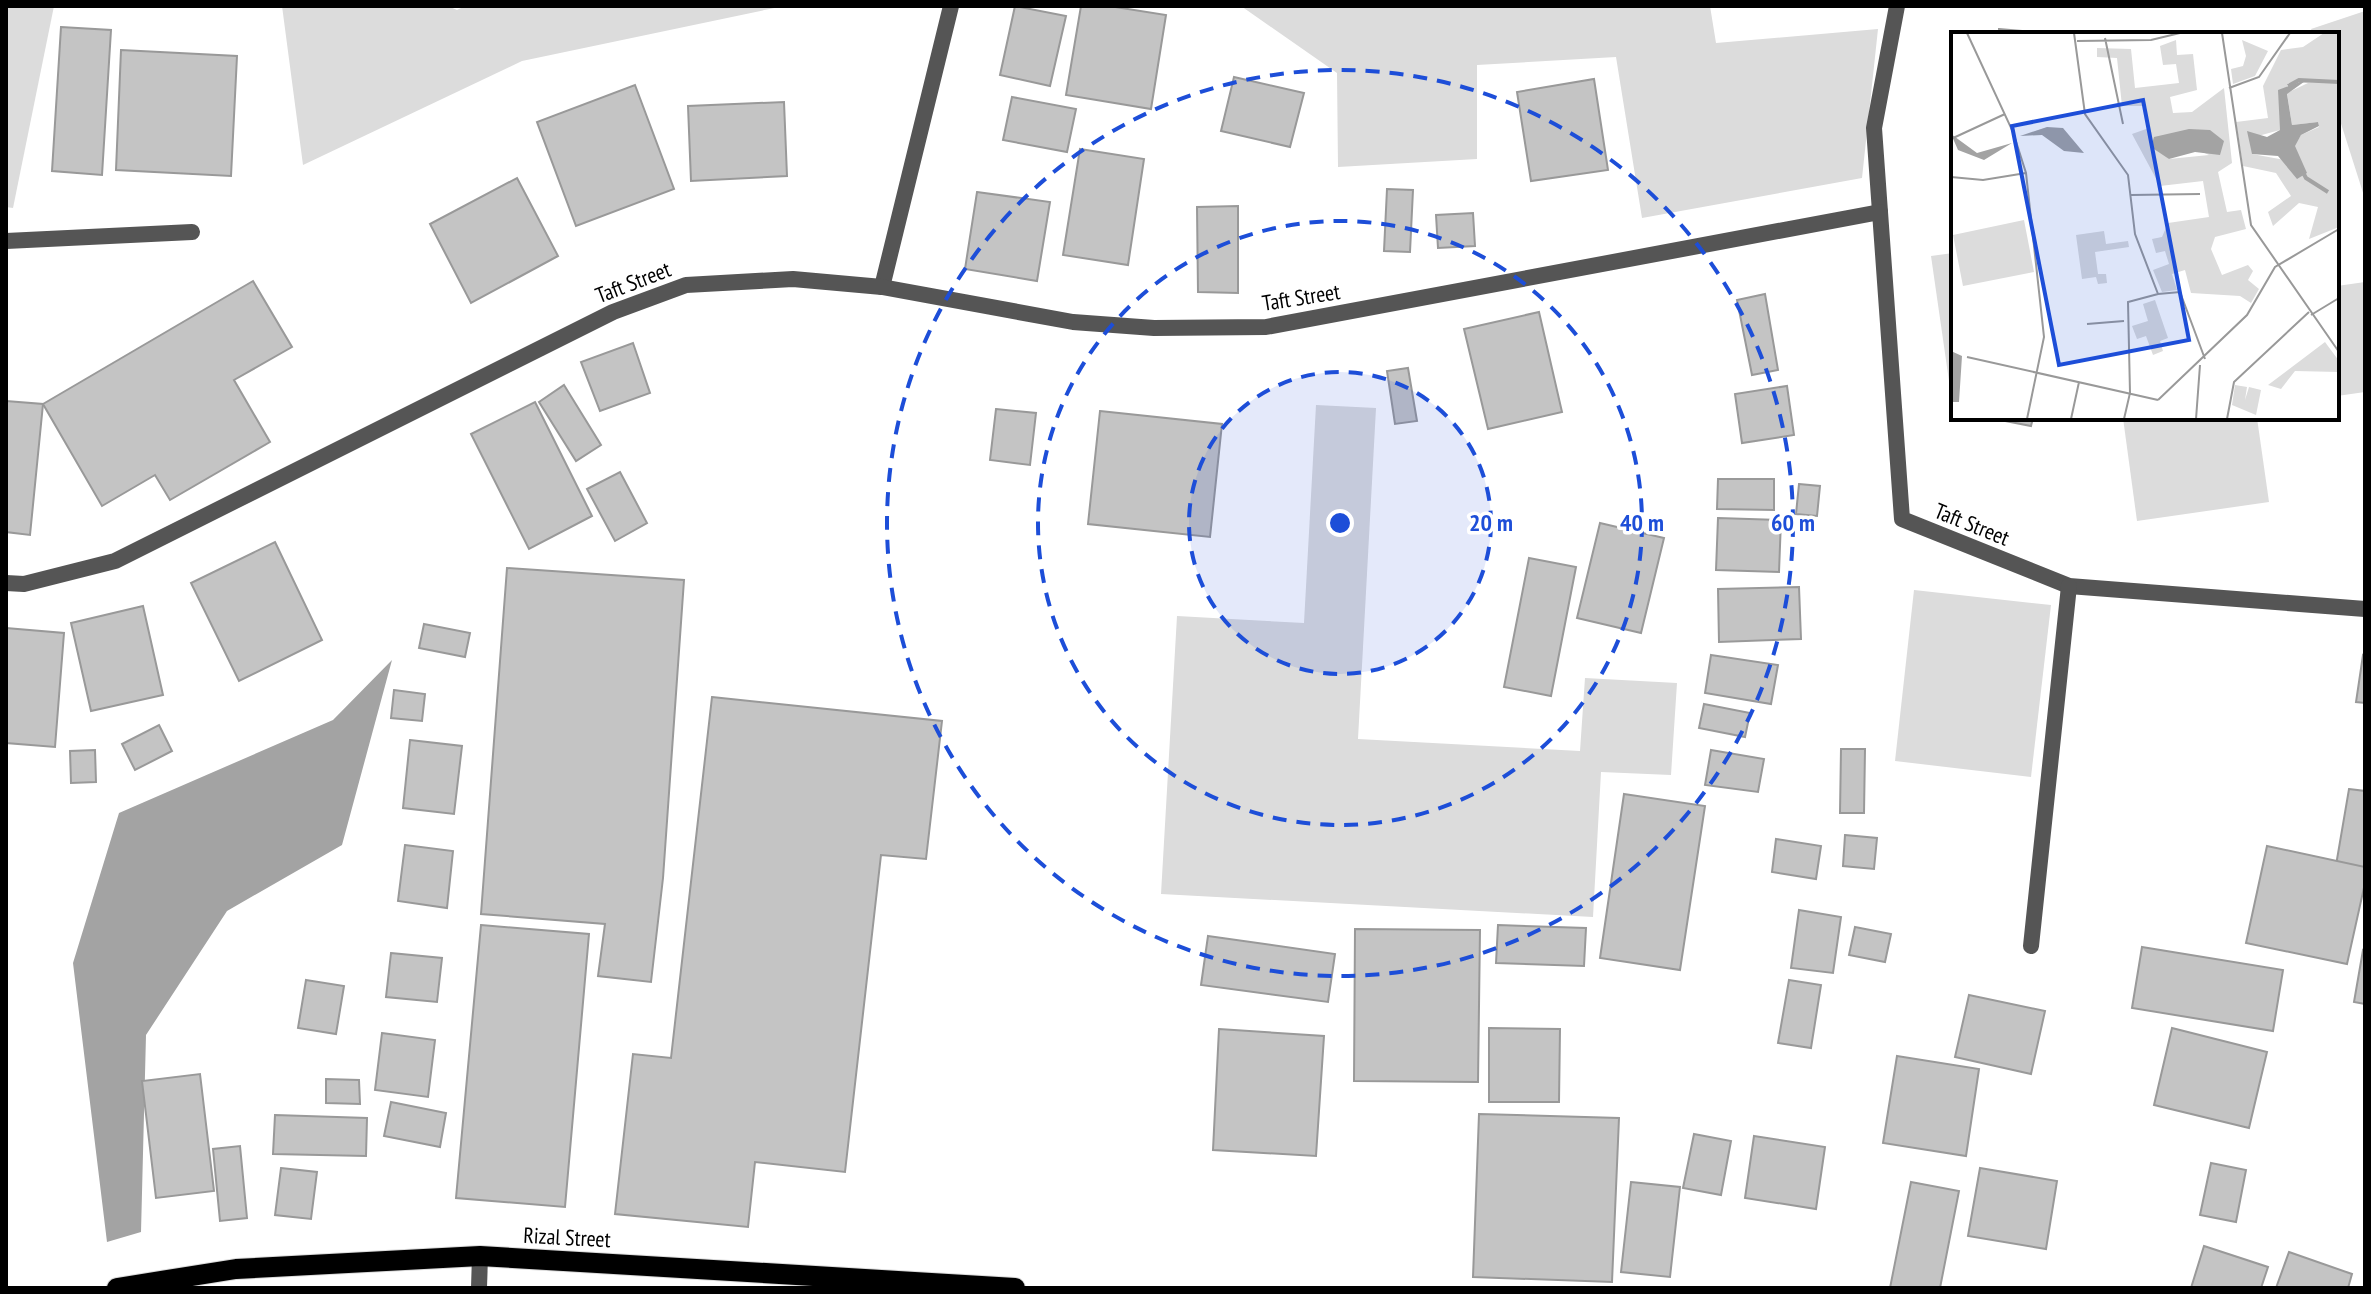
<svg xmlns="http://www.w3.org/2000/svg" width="2371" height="1294" viewBox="0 0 2371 1294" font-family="'PT Sans Narrow',sans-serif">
  <rect width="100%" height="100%" fill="#fff"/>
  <g fill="#dcdcdc">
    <polygon points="6,6 54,6 13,208 6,207"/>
    <polygon points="282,6 448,6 457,10 465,6 784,6 522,61 303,165"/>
    <polygon points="1241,6 1710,6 1716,43 1878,29 1862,178 1642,218 1616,57 1477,65 1477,159 1338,167 1337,73"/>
    <polygon points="2365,11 2365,199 2337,111 2337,34 2313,34 2311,29"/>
    <polygon points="1953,253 1953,380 1949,381 1931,256"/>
    <polygon points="2365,282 2365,392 2337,396 2337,286"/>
    <polygon points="1316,405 1376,408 1358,739 1580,751 1585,678 1677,683 1671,775 1601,772 1593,917 1161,894 1177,616 1304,623"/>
    <polygon points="2123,418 2257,418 2269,502 2137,521"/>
    <polygon points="1914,590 2051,605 2031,777 1895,761"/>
  </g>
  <polygon fill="#a3a3a3" points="392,660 342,845 227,911 146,1035 141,1232 107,1242 73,963 119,813 333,720"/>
  <g fill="#c4c4c4" stroke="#999" stroke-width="2">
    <polygon points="1015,6 1066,16 1050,86 1000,75"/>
    <polygon points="1081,6 1109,6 1166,15 1151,109 1066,95"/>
    <polygon points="61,27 111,30 102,175 52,171"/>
    <polygon points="1999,29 2058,34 1999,34"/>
    <polygon points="121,50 237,56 231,176 116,170"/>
    <polygon points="1234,77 1304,93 1290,147 1221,131"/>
    <polygon points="1594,79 1608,170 1531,181 1517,92"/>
    <polygon points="635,85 674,189 576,226 537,122"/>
    <polygon points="1012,97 1076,109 1067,152 1003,140"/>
    <polygon points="784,102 787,176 691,181 688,106"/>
    <polygon points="1080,149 1144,159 1128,265 1063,255"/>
    <polygon points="517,178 558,256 471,303 430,224"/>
    <polygon points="1387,189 1413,190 1410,252 1384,251"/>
    <polygon points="977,192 1050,202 1037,281 965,269"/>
    <polygon points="1238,206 1238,293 1198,292 1197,207"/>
    <polygon points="1473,213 1475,246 1438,248 1436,215"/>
    <polygon points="253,281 292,347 234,380 270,442 170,500 155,475 102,506 43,404"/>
    <polygon points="1765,294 1778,370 1752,375 1737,300"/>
    <polygon points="1539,312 1562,412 1488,429 1464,329"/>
    <polygon points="633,343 650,393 600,411 581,362"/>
    <polygon points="1408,368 1417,421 1395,424 1387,371"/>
    <polygon points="564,385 601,445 576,461 539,402"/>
    <polygon points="1787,386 1794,435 1742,443 1735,394"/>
    <polygon points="6,401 43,404 30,535 6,532"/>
    <polygon points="535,402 592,516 529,549 471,434"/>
    <polygon points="996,409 1036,413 1030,465 990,460"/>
    <polygon points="1100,411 1222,424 1210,537 1088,524"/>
    <polygon points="1990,418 2033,418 2031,426"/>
    <polygon points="620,472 647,523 615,541 587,489"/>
    <polygon points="1718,479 1774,479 1774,510 1717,509"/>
    <polygon points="1799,484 1820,486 1817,516 1796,514"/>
    <polygon points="1718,518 1781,520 1779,572 1716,570"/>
    <polygon points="1600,523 1664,538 1641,633 1577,618"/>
    <polygon points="275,542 322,640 239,681 191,583"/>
    <polygon points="1529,558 1576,567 1551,696 1504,687"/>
    <polygon points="507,568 684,580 663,878 651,982 598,976 605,924 481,914"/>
    <polygon points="1799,587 1801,639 1719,642 1718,589"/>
    <polygon points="143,606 163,695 91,711 71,623"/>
    <polygon points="424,624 470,633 465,657 419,648"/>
    <polygon points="6,628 64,633 55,747 6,743"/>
    <polygon points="1711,655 1778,665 1771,704 1705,693"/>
    <polygon points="2363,655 2365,656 2365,703 2356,702"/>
    <polygon points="394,690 425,694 422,721 391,718"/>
    <polygon points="712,697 942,721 926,859 881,855 845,1172 755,1162 748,1227 615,1214 633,1054 671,1058"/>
    <polygon points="1704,704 1750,713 1745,737 1699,728"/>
    <polygon points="159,725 172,751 135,770 122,744"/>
    <polygon points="410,740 462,746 454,814 403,808"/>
    <polygon points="1841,749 1865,749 1864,813 1840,813"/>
    <polygon points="95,750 96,782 71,783 70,751"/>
    <polygon points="1711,750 1764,759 1758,792 1705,785"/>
    <polygon points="2349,789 2365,791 2365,882 2334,877"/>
    <polygon points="1624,794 1705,806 1680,970 1600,958"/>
    <polygon points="1845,835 1877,838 1874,869 1843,866"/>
    <polygon points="1776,839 1821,846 1816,879 1772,872"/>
    <polygon points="405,845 453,851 447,908 398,901"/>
    <polygon points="2267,846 2365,867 2365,883 2347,964 2246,943"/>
    <polygon points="1799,910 1841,917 1833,973 1791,968"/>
    <polygon points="481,925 589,934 565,1207 456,1198"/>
    <polygon points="1498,925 1586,928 1584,966 1496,963"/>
    <polygon points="1855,927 1891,934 1885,962 1849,955"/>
    <polygon points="1355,929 1480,930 1478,1082 1354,1081"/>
    <polygon points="1208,936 1335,954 1328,1002 1201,985"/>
    <polygon points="2142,947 2283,970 2273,1031 2132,1008"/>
    <polygon points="2363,950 2365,951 2365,1004 2354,1002"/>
    <polygon points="391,953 442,958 437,1002 386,997"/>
    <polygon points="306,980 344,986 336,1034 298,1028"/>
    <polygon points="1789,980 1821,985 1811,1048 1778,1043"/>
    <polygon points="1969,995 2045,1011 2031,1074 1955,1057"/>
    <polygon points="1489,1028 1560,1029 1559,1102 1489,1102"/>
    <polygon points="2172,1028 2267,1052 2249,1128 2154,1105"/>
    <polygon points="1219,1029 1324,1036 1316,1156 1213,1150"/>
    <polygon points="382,1033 435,1040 428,1097 375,1090"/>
    <polygon points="1897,1056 1979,1069 1966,1156 1883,1143"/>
    <polygon points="200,1074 214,1191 156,1198 142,1081"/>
    <polygon points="326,1079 359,1080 360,1104 326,1103"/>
    <polygon points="391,1102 446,1113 440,1147 384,1136"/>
    <polygon points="1479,1114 1619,1118 1612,1282 1473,1277"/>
    <polygon points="275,1115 367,1118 366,1156 273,1154"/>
    <polygon points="1694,1134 1731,1141 1721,1195 1683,1188"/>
    <polygon points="1754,1136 1825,1147 1816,1209 1745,1198"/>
    <polygon points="240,1146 247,1218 220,1221 213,1149"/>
    <polygon points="2211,1163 2246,1170 2236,1222 2200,1215"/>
    <polygon points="281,1168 317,1172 311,1219 275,1215"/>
    <polygon points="1980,1168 2057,1181 2046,1249 1968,1236"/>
    <polygon points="1631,1182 1680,1187 1670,1277 1621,1272"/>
    <polygon points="1911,1182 1959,1191 1940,1288 1890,1288"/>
    <polygon points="2204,1246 2268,1267 2261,1288 2191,1288"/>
    <polygon points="2289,1252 2352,1274 2348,1288 2276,1288"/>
  </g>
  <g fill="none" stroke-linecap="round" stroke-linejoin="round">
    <defs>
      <polyline id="primary" points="117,1288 236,1269 480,1256 1015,1288"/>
    </defs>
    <use href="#primary" stroke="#dbdbdb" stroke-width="22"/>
    <g stroke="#555" stroke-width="16">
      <polyline points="1880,212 1874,128 1897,6"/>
      <polyline points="6,241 192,232"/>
      <polyline points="882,287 951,6"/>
      <polyline points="6,583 24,584 115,561 613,312 686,285 793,279 882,287 1073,322 1154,328 1266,327 1880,212 1902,519 2069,586 2365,609"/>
      <polyline points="2031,946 2069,586"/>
      <polyline points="479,1288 480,1256"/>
    </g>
    <use href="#primary" stroke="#000" stroke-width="20"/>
  </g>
  <circle cx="1340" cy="523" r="151" fill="#1d4ed8" fill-opacity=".12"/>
  <g fill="none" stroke="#1d4ed8" stroke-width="4" stroke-dasharray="14 10">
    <circle cx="1340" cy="523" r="151"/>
    <circle cx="1340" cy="523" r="302"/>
    <circle cx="1340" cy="523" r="453"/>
  </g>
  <g text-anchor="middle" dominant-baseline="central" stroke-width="7" stroke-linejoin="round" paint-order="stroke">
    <g font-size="22" fill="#000" stroke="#fff">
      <text transform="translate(633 282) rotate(-21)">Taft Street</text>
      <text transform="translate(1301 297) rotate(-9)">Taft Street</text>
      <text transform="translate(1972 524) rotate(22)">Taft Street</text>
      <text transform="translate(567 1237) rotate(3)">Rizal Street</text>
    </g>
  </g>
  <g transform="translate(1951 32)">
    <rect width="388" height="388" fill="#fff"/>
    <path d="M373,1H388V195L358,207L367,175L348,171L322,194L317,180L340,164L325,141L292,134L285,90L317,86L312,54L330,18L352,15ZM337,51H357L336,61L341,93L367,90L368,95L350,103L334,128L301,122L307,104L329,98ZM225,8L226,23L242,22L246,58L219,65L222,81L241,80L273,56L281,131L267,140L276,180L290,178L295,197L264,205L260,217L271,243L297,233L302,239L297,248L308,257L300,271L289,264L240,261L234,238L221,242L226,258L211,260L202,238L218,232L214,219L205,221L201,207L211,205L217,191L258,185L252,149L209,154L181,102L198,96L195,74H171L166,26L146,25V16L180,17L184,56L228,51L225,32L212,33L209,14ZM219,105L258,123L218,127L203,106ZM291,8L317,19L304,44L282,52L280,37L292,34L295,24ZM73,188L83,240L12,254L2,203ZM153,199L155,212L177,209L178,215L144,220L147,242H155L156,251L147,252L145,245L131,247L125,203ZM204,268L217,306L209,309L212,319L202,323L195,304L186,307L181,294L197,289L192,272ZM374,310L388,329V340L344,339L330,357L317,353ZM284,353L296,355L294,368L298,355L310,358L305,383L281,373Z" fill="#dcdcdc" fill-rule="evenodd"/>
    <path d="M357,47L336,62L341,93L367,90L368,94L350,103L344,114L356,141L346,147L327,124L301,122L296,99L316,105L329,98L327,58ZM96,95L112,96L133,121L113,119L91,103L69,104ZM238,97L259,98L273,109L269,123L244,120L218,127L200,115L203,105ZM0,102L26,121L61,111L33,128L7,118ZM0,319L11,324L8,370H0Z" fill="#a3a3a3"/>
    <path fill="none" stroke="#a3a3a3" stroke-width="4" d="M337,54L348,48L388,50M348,133L355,146L377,160"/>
    <path fill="none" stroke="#999" stroke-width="2" d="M16,1L62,100L75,141L93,305L76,387M123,1L134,82L177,143L184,202L207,262L177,270L179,361L173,387M271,1L300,193L388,320M154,6L172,92M126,9L200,8L229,1M278,56L308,45L339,1M0,107L54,82M0,145L32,148L75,141M180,163L249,162M207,262L229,260L254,327M360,283L388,266M136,292L173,289M16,325L207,368M207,368L296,283L324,235L388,197M120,387L128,350M245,387L249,333M276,387L283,350L358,280"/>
    <path fill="#1d4ed8" fill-opacity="0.15" stroke="#1d4ed8" stroke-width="4" d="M192,68L238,308L108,333L61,94Z"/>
    <rect width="388" height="388" fill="none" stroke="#000" stroke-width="4"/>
  </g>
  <circle cx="1340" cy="523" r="12" fill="#1d4ed8" stroke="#fff" stroke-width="4"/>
  <g font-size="24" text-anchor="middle" font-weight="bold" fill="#1d4ed8" stroke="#fff" stroke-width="7" stroke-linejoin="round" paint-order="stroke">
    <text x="1491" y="531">20 m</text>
    <text x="1642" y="531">40 m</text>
    <text x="1793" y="531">60 m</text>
  </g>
  <rect width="2371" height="1294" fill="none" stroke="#000000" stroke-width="16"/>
</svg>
